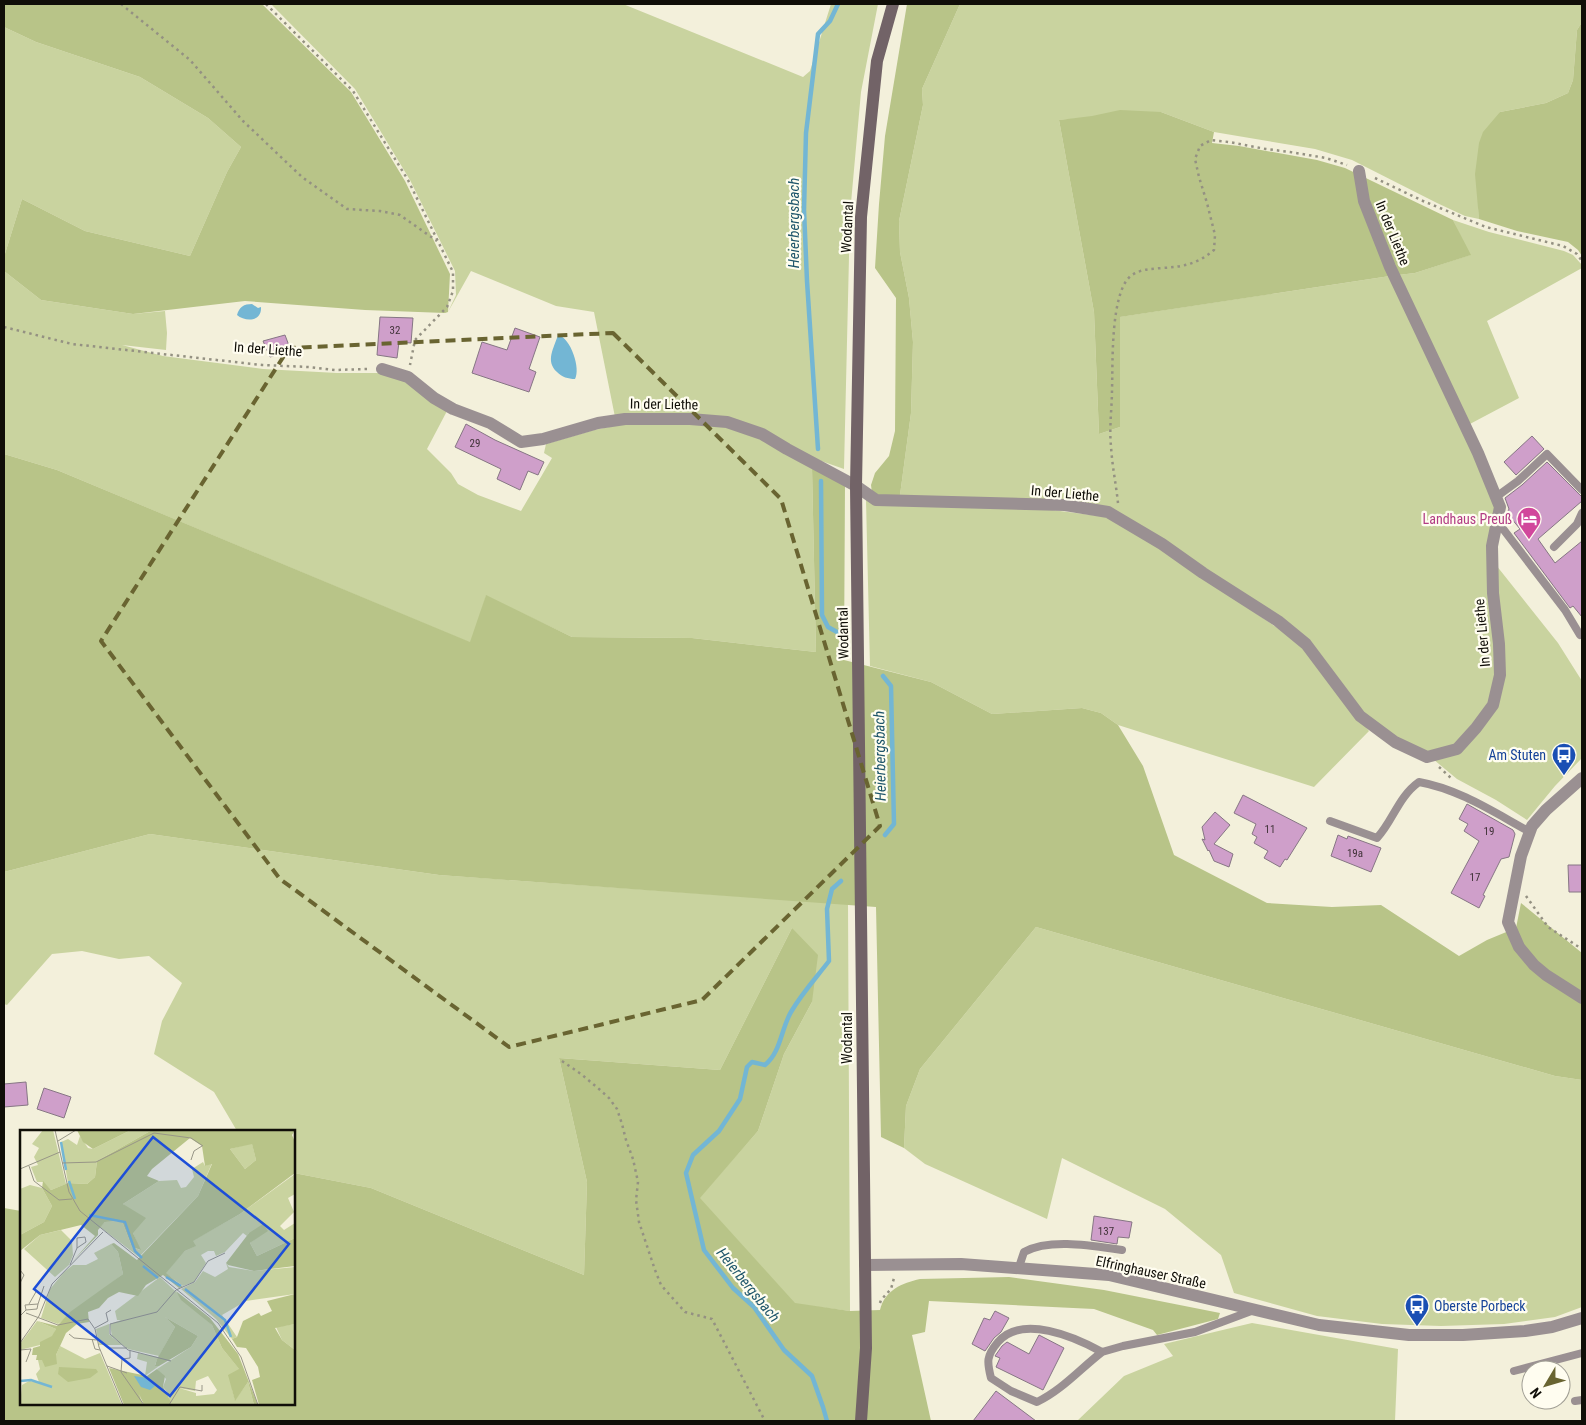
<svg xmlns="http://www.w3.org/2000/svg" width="1586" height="1425" viewBox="0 0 1586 1425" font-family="'Roboto Condensed',sans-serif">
  <rect width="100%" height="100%" fill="#f3f0db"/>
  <g fill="#c9d39f">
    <polygon points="271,4 623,4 803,77 810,71 831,4 878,4 861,92 850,214 844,469 807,456 761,430 615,417 594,312 556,306 471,271 448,312 456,295 455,271 410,180 355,89"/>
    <polygon points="960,4 1582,4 1582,22 1577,30 1573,80 1568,93 1546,103 1500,112 1478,200 1479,219 1465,216 1437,203 1352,160 1315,149 1214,132 1161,112 1059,120 1094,312 1099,434 1120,427 1119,317 1390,276 1475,457 1496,508 1496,675 1491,702 1454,745 1424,752 1396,741 1365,716 1312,644 1109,510 900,495 911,413 913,342 909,298 900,252 899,221 923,105 922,89"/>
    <polygon points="4,27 36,42 140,77 208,118 241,147 227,172 190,256 85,231 22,199 4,257"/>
    <polygon points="1453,220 1489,232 1564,251 1573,255 1582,265 1582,268 1487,321 1519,398 1468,425 1398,275 1415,273 1470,255"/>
    <polygon points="4,271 41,300 133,314 165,311 167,333 166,350 122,345 163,356 263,369 337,373 381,373 406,380 447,411 427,449 451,473 458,484 478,495 521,511 552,458 544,453 546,444 594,430 639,421 728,427 759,435 812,468 816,652 692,638 572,637 486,596 471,643 57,470 4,454"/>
    <polygon points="866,500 1052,510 1107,517 1124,524 1304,646 1369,731 1314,787 1118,725 1101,713 1082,708 992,714 931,682 870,666"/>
    <polygon points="1496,565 1558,643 1582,681 1582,758 1555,786 1527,820 1496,800 1457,779 1433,759 1458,752 1496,709"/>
    <polygon points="150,834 439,875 848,904 850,1311 795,1304 699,1198 758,1131 784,1054 812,1002 792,928 720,1070 559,1058 587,1182 584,1275 371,1188 294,1173 294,1131 237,1131 214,1092 154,1054 162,1021 182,983 149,956 119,959 82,951 52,954 7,1005 4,1004 4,872"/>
    <polygon points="1036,927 1555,1076 1582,1080 1582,1307 1555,1317 1504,1324 1441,1326 1382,1324 1317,1316 1234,1293 1221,1255 1165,1209 1062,1158 1047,1219 925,1164 904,1148 906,1106 920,1069"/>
    <polygon points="1252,1323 1398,1349 1395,1421 1077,1421 1124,1376 1173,1356 1164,1344"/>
  </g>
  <g fill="#b8c488">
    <polygon points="4,4 262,4 351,92 405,181 450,274 448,312 445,313 365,310 245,301 133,314 41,300 4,271 4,257 22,199 85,231 190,256 227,172 241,147 208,118 140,77 36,42 4,27"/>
    <polygon points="907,4 960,4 922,89 923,105 899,221 900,252 909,298 913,342 911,413 900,495 881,496 872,493 871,485 875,473 889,456 895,431 896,298 875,268 879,204 885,136"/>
    <polygon points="1582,22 1582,256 1578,250 1568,242 1517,231 1479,219 1475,174 1479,143 1483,132 1500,112 1546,103 1568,93 1573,80 1577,30"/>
    <polygon points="1120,110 1161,112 1214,132 1212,143 1239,146 1317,160 1345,168 1453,220 1471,255 1415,273 1390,276 1120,317 1120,427 1099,434 1094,312 1059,120 1092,116"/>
    <polygon points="4,454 57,470 470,642 486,595 572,637 692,638 816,652 812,468 845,485 844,660 931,682 992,714 1082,708 1101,713 1118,725 1143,766 1174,855 1267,903 1332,907 1381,905 1459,956 1487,940 1516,928 1521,903 1582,953 1582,1080 1555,1076 1036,927 920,1069 906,1106 904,1148 881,1137 876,907 439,875 150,834 4,872"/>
    <path d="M792,928L818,955L812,1002L784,1054L758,1131L700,1198L795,1303L850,1311L880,1310C885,1290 902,1283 920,1279L1009,1277L1104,1290L1220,1313L1218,1319L1157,1335L1153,1330L1094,1309L929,1301L925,1332L912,1335L931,1421H4V1208L21,1211V1404H294V1173L371,1188L584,1275L587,1182L559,1058L720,1070Z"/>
  </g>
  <g fill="#73b6d4">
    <path d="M252,304L258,308L261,307C262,322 245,322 237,315C239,307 244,304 252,304Z"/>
    <path d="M558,335C571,338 581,369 575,379C568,379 562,377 557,372C545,361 554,348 558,335Z"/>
  </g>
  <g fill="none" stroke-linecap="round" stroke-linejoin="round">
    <g stroke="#73b6d4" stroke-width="4.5">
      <polyline points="818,449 807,281 804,210 806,133 818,34 830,21 838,4"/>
      <polyline points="821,481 822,615 828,627 837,632"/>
      <polyline points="883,676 891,686 894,824 885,835"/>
      <path d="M827,1421L823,1407L812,1376L784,1350L754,1307L733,1288L704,1250L686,1173L693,1155L719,1131L740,1099L747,1067L752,1062L765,1065C781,1052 781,1029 791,1012C802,993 816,978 829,961L827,909L832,889L841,881"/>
    </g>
  </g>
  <g fill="#cf9fca" stroke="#867684">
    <polygon points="380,317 413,318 411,343 399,342 397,358 377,355"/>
    <polygon points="515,328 540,337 529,369 536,372 529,392 472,373 482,342 507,350"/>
    <polygon points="285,335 291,351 270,357 263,341"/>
    <polygon points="466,424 495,440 544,462 538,475 528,471 520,490 497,479 501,469 455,447"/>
    <polygon points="1532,436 1544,449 1516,475 1504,462"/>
    <polygon points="1547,462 1582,497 1582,501 1538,539 1555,563 1582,541 1582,617 1573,606 1570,608 1514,533 1520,529 1507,513 1509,509 1505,498 1522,485"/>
    <polygon points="1243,795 1307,828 1287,860 1285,859 1280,867 1264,858 1268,851 1254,843 1257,837 1252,834 1256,824 1234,813"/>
    <polygon points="1467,804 1513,830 1515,834 1509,857 1501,859 1483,895 1485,896 1479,908 1451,893 1479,841 1464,831 1468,824 1459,819"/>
    <polygon points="1215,812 1230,825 1214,844 1233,854 1229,867 1214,861 1209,850 1208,851 1202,839 1205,840 1202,827"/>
    <polygon points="1338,835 1347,839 1348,836 1381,848 1371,872 1331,856"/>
    <polygon points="1568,865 1582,865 1582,892 1569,892"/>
    <polygon points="26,1082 28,1105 4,1107 4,1084"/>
    <polygon points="44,1088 71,1097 64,1118 37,1109"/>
    <polygon points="1094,1216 1132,1222 1129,1238 1118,1237 1117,1244 1091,1240"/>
    <polygon points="995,1311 1009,1318 1001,1332 994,1338 985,1351 972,1344 984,1318 990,1320"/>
    <polygon points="1039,1335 1064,1348 1043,1390 996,1367 1000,1358 995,1356 1002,1346 1007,1342 1029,1354"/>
    <polygon points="996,1391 1036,1421 973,1421"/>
  </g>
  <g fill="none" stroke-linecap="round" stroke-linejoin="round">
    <g stroke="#949182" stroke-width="2.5" stroke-dasharray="2.5 4" stroke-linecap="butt">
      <polyline points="121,4 190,60 243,121 302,177 347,209 380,211 400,215 437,241"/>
      <polyline points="266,4 353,91 408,180 453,272 453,291 447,307 415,340 410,365"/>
      <polyline points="1375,178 1423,201 1486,227 1563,246 1577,254 1582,261"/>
      <polyline points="4,327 72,344 262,365 309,367 335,370 368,369"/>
      <path d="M1118,503C1116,484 1112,465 1111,446C1109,428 1112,408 1112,389C1113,364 1110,290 1132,275C1141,269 1151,269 1162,268C1182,267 1198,264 1214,250L1215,235L1207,203L1199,177L1195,159L1200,146L1211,140L1229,142L1266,149L1290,152L1326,158L1347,165"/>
      <polyline points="1439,767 1451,778"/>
      <polyline points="1526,896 1548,927 1582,949"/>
      <polyline points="562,1061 581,1074 599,1089 609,1098 617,1109 622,1124 626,1140 633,1159 638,1182 636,1200 639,1222 655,1270 661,1285 685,1312 712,1319 765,1421"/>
      <polyline points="880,1303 881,1300 891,1289 894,1278"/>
    </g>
    <g stroke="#9a9092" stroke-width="8">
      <polyline points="1496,497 1518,481 1547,454 1582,490"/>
      <polyline points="1497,521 1565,610 1580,635"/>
      <polyline points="1554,547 1577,524 1582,513"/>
      <path d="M1330,821L1377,838C1393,821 1398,797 1419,782C1459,789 1495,813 1530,832"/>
      <path d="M1019,1267L1024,1252C1050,1238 1093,1246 1122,1250"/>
      <path d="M1102,1352C1080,1369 1062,1390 1037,1402L1011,1391L991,1378C987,1362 986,1356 998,1342C1022,1314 1075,1337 1102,1352L1123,1346L1195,1332L1254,1310"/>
      <polyline points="1514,1371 1582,1353"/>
      <polyline points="1575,1401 1582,1400"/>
    </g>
    <g stroke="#9a9092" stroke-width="12">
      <polyline points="382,369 408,377 434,398 453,409 490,423 521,442 543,439 598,423 625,419 690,419 727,422 762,434 787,449 856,486 876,500 1065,505 1108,512 1162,544 1203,573 1278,621 1306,644 1360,716 1395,742 1427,757 1457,749 1476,728 1493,705 1500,675 1499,644 1493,593 1492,546 1500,507 1478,453 1390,267 1364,201 1359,171"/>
      <polyline points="1582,778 1546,810 1532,826 1521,856 1508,922 1519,947 1534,965 1546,975 1582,998"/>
    </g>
    <polyline stroke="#9a9092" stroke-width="12" points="865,1265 961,1264 1109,1275 1319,1325 1409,1335 1463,1335 1525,1331 1552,1327 1582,1318"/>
    <polyline stroke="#726367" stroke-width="12" points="861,1421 866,1348 856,486 861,217 877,61 893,4"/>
  </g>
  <path fill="none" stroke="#696431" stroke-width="4" stroke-dasharray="10 6" stroke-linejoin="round" d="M613,333L781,499L880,826L702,1000L509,1047L280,879L101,641L289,348Z"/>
  <defs>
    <symbol id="hotel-pin" viewBox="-11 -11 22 30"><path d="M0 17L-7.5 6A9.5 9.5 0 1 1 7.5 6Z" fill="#d1479c" stroke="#fffdf0"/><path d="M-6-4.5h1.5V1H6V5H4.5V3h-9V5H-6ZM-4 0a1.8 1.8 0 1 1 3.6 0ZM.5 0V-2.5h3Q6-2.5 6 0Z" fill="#fff"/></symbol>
    <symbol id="bus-pin" viewBox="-11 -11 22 30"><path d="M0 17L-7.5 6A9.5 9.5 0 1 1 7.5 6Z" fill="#1a4fb4" stroke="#fffdf0"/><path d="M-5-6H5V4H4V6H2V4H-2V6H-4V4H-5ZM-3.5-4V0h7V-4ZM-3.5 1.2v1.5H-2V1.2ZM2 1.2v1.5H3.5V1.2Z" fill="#fff"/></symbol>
  </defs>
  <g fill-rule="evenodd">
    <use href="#hotel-pin" x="1515" y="505" width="28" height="38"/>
    <use href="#bus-pin" x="1550" y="741" width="28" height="38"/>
    <use href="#bus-pin" x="1403" y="1292" width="28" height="38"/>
  </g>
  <g text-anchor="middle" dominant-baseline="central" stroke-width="4.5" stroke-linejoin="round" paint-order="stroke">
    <g font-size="11" fill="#403238">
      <text x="395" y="330">32</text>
      <text x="475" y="443">29</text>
      <text x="1270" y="829">11</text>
      <text x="1489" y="831">19</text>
      <text x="1355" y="853">19a</text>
      <text x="1475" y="877">17</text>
      <text x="1106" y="1231">137</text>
    </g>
    <g font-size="14" fill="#100e08" stroke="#fffdf0">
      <text transform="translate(847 227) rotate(-87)">Wodantal</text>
      <text transform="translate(1393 233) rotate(68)">In der Liethe</text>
      <text transform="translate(268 349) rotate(4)">In der Liethe</text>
      <text transform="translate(664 404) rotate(1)">In der Liethe</text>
      <text transform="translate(1065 493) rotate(5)">In der Liethe</text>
      <text transform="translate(843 633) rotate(-91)">Wodantal</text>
      <text transform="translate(1482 633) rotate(-95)">In der Liethe</text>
      <text transform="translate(847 1038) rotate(-90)">Wodantal</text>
      <text transform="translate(1151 1272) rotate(12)">Elfringhauser Straße</text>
    </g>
    <g font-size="14" fill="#b23c85" stroke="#fffdf0" text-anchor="end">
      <text x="1512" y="519">Landhaus Preuß</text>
    </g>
    <g font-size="14" fill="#164399" stroke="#fffdf0" text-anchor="end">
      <text x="1546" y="755">Am Stuten</text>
      <text x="1434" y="1306" text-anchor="start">Oberste Porbeck</text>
    </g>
    <g font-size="15" font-style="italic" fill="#1e556a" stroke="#fffdf0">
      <text transform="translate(794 223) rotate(-90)">Heierbergsbach</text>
      <text transform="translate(880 756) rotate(-91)">Heierbergsbach</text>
      <text transform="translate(748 1285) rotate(51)">Heierbergsbach</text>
    </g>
  </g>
  <g transform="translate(20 1130)">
    <rect width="275" height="275" fill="#f3f0db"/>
    <path d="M23,0H33L46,54L31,60L23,52H17L11,37L18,35L14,27L19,18L12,14ZM111,0H132L77,31L75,47L67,54L48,53L41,12L48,9L57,15L60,6L68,18L73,19ZM232,13L236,30L225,39L210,19ZM183,32L185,36L192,33L178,66L119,127L80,97L85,92L102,91L112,117L120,120L113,103L112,82L103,74L139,51L157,50L161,58L166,57L174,47L172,39ZM275,44V64L268,68L274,82L260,96L264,100L275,93V108L237,126L230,113L240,105L229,103L227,106L223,103L205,122L196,126L194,121H188L181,125L186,133L174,152L163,156L145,143L165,121L175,116L172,111L220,84ZM10,55L22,58L32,76L24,92L0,105V59ZM41,100L52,111L53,125L49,135L35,147L4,119L20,105ZM91,114L98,122L103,144L38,194L21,188L30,159L44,142L53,135H66L78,129L74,123ZM206,133L209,137L234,141L275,137V164L226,171L202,185L217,207L212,209L196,189L161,159L175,152L183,141L195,147L208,139ZM140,147L192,195L202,218L220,240L212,259L215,270L228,252L234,275H150L148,263L143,257L146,249L137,239L171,217L178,206L145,187L155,197L139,226L108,219L92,207L90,194L101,190H97L95,181ZM188,246L197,260L194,264L176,266V263L159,258L175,261L176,251ZM17,191L36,199L33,206L20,215L0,220V214ZM89,194V204L103,215H79L76,199ZM275,194V220L262,210L256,197ZM40,216L65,229L80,223L102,275H0L2,255L9,251L19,252L16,244L20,239L18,230L36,225ZM118,223L138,227L135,235L139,236L125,246L127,232L117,229Z" fill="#c9d39f" fill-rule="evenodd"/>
    <path d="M57,0H111L73,19L63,12ZM132,0H275L272,5L275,12V43L220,84L173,111L176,116L165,121L146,143L163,157L159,158L143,145L126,155L118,166L99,162L88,168L79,178L68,182L69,192L57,194L46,203L36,225L37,234L25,237L22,230H16L17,225H12L13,218L20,216V212L32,206L36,199L17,191L37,196L50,182L103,144L98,122L91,114L94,113L117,130L178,66L192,34L185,36L182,16L170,8L132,39L127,46L139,51L103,74L126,88L113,103L121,120L112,117L102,91L85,92L78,100V105L52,132L75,106L61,95L20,105L0,121V105L24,92L32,76L22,58L23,51L31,60L48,53L67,54L75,47L77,31ZM232,14L236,30L225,39L210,19ZM243,94L248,101L230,113L237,126L275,108V136L234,141L208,135L206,133L229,103ZM156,161L190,188L218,224L238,275H234L228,252L215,271L208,245L219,239L202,218L192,195L161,170ZM275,164V194L255,198L262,210L275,220V275H239L232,250L240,247L238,237L226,218L217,217L212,209L217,207L223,191L239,183L241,186L252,181L247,171ZM145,187L178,206L171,217L139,236H135L137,229L155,197ZM39,237L76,239L78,242L70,248L48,252L38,244ZM89,238L127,246L137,239L145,246L143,257L151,272L149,275H124L119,264L123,275H104Z" fill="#b8c488" fill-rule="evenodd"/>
    <path d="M114,246L128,248L135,256L130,260L121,257Z" fill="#73b6d4"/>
    <path fill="none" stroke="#73b6d4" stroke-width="2.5" d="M41,12L46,40M49,51L55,69M69,85L105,92L115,121L122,128M123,136L138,148M146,147L161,156M165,159L205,190L211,207M0,251L11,250L32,257"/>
    <path fill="none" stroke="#989687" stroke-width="1" d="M35,0L49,62L60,81L198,193L221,227L238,275M38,11L56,0M171,30L174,21L182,16M42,33L76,32L134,3L171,8L183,16M9,36L14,51L39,70L52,69M0,39L40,22M50,135L57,118L66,112L65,107L57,108V118M0,140L4,145L0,153M9,174L17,160M18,174L24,156M6,183L38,195L68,189L75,199L79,217L103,275M0,186L6,180L17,179L18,174L5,175L6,180M75,198L88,191L86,183L91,180M49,204L54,208L77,210M72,209L75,219L80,220M0,213L19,186L32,154L83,102M90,218H107M0,220L11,219L6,232M110,220V228L102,229L101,242L124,275M151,231L108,220L90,204V194L137,182L156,160L174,152L188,131L205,123M87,236L107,243M149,275L160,257L182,261V255"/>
    <path fill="#1d4ed8" fill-opacity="0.15" stroke="#1d4ed8" stroke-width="2.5" d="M133,7L269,114L150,266L14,159Z"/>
    <rect width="275" height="275" fill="none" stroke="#100e08" stroke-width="2.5"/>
  </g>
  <rect width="1586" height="1425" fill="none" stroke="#100e08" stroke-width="10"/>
  <g transform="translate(1546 1385) rotate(232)"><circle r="24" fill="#fffdf0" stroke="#9f9d93"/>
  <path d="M0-4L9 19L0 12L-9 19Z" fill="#696431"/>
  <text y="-8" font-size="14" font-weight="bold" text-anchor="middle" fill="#100e08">N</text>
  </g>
</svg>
